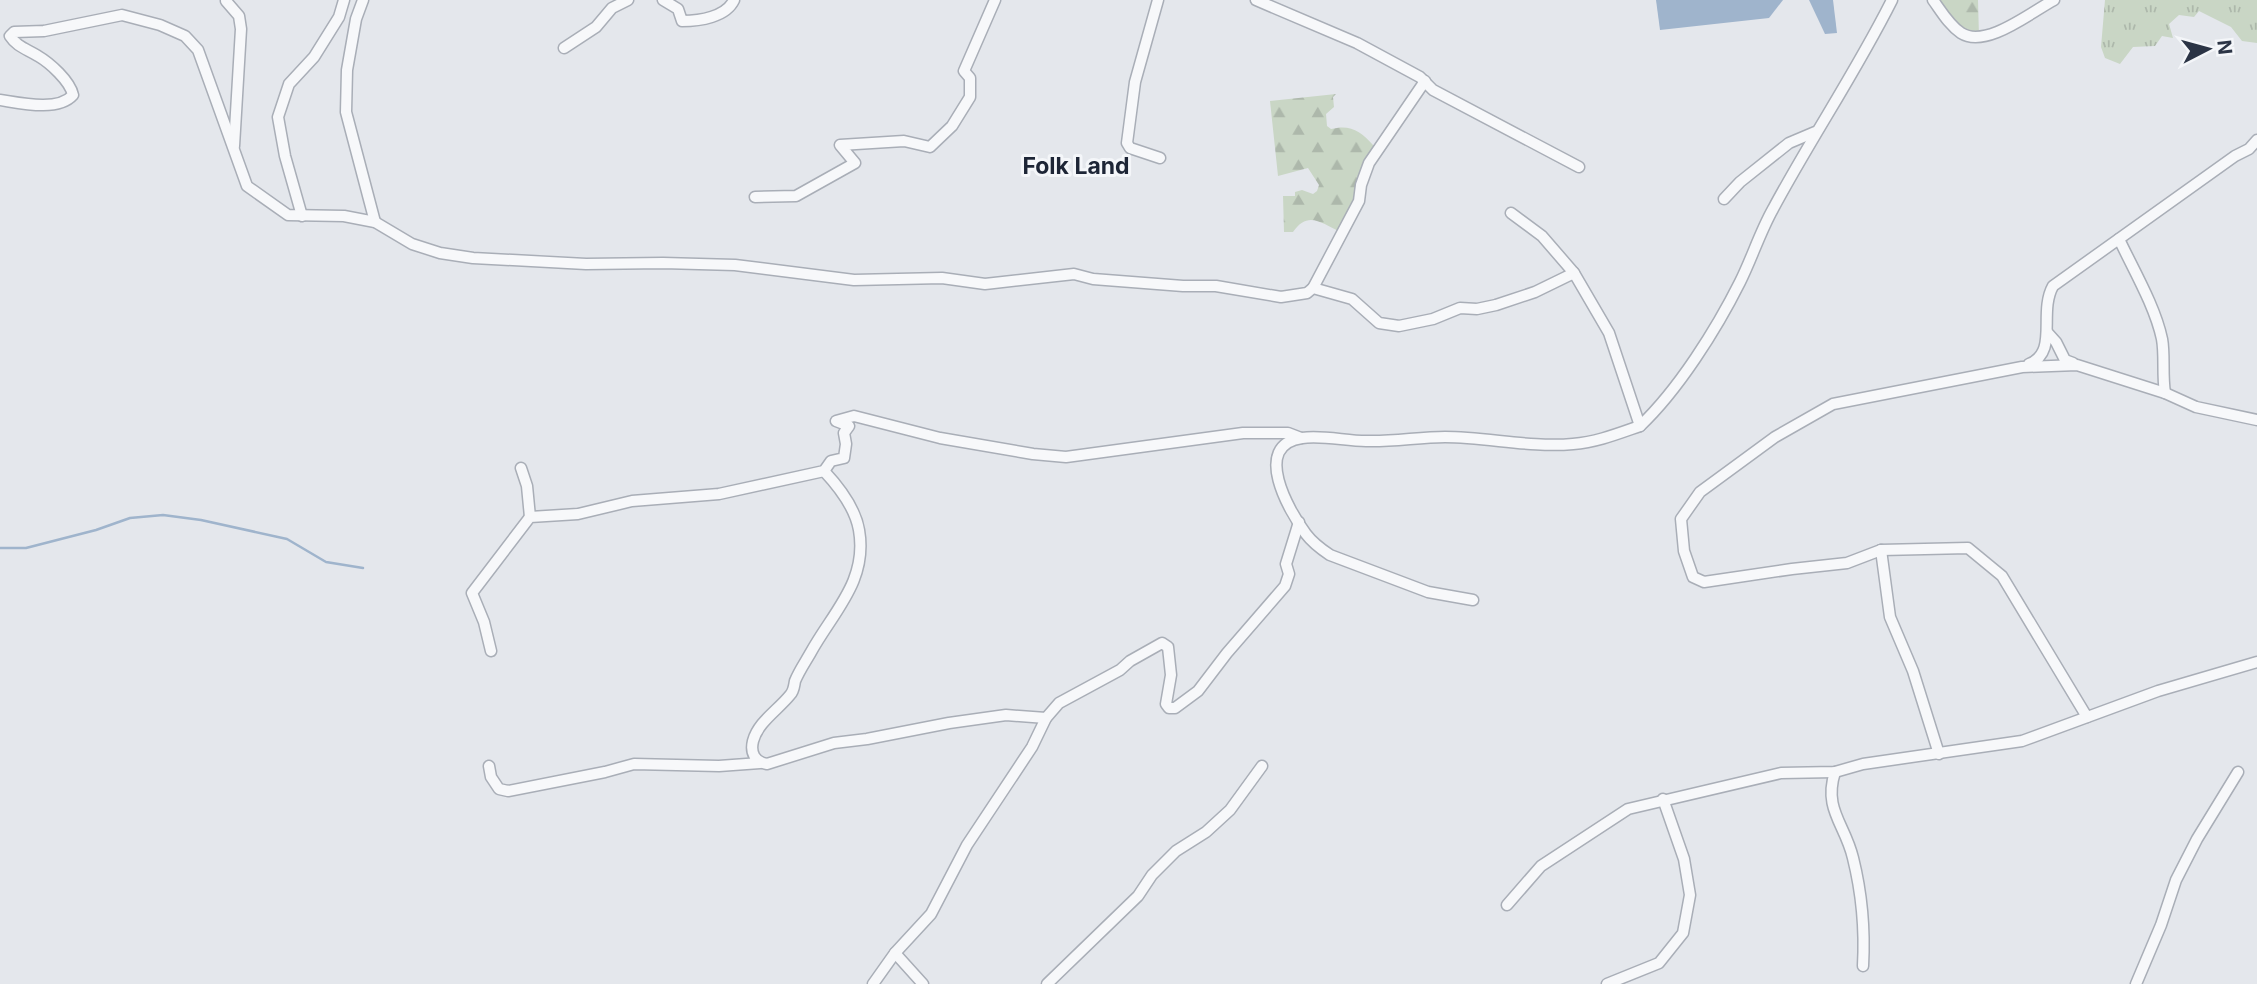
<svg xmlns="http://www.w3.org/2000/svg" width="2257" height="984" viewBox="0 0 2257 984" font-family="Inter,sans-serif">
  <defs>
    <pattern id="grass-tufts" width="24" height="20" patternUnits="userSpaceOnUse" patternTransform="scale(1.75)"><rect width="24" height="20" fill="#c9d6c5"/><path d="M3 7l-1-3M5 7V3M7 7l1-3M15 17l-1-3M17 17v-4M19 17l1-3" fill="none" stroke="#adb8ab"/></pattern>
    <pattern id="forest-firs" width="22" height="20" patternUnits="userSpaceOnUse" patternTransform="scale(1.75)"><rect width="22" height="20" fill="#c9d6c5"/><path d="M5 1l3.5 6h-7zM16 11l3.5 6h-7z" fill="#adb8ab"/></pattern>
  </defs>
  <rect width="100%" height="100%" fill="#e4e7ec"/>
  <polygon fill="url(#grass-tufts)" points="2105,0 2257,0 2257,43 2242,41 2231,27 2199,11 2194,17 2179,15 2169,24 2173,38 2162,36 2155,46 2133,47 2120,64 2105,58 2101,47"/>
  <g fill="url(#forest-firs)">
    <polygon points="1933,0 1978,0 1979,37 1971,38"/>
    <path d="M1336,94L1333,97L1334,107L1326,114L1327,126L1331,129C1350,124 1361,131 1373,145H1383L1361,186L1341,232C1321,223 1308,210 1293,232H1284L1283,196H1295V192L1302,190L1313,194L1317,191L1319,185L1308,168L1278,176L1270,101Z"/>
  </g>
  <g fill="#9fb4cc">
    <polygon points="1656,0 1783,0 1769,18 1660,30"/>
    <polygon points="1809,0 1833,0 1837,33 1825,34"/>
  </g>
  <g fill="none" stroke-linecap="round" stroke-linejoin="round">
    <polyline stroke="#9fb4cc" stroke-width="2.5" points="0,548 26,548 96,530 130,518 163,515 201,520 287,539 326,562 363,568"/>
    <defs>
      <g id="minor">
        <polyline points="363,0 356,19 347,70 346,112 375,222"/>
        <path d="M663,0L678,9L682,21C700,21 726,17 734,0"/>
        <polyline points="1158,0 1135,82 1127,143 1130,148 1160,158"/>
        <polyline points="1256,0 1357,43 1420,77 1433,90 1579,167"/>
        <path d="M1933,0C1941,11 1949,25 1961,33C1986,49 2031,12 2054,0"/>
        <polyline points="226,1 239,16 241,29 234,146"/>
        <polyline points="564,48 596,27 612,8 628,0"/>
        <path d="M0,100C20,103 58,112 73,95C70,81 50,63 38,56C27,49 17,47 10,36L14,32L44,31L122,15L160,25L185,36L198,50L247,186L288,215L344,216L375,222L412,244L440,253L473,258L586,264L663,263L735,265L854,280L942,278L985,284L1074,274L1093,279L1183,286H1216L1281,297L1307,293L1313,288L1352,299L1379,323L1399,326L1433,319L1460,308L1477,309L1496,305L1535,292L1574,273L1609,333L1640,426C1678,390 1716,330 1740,282C1752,258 1760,232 1773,209C1811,138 1856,72 1892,0"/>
        <polyline points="755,197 796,196 855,163 840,145 904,141 930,147 952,126 970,97 970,78 964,71 995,0"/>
        <polyline points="1724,199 1740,182 1789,143 1815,132"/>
        <polyline points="1511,213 1542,236 1574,273"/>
        <polyline points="302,216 285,156 278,117 289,84 314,57 339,17 344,0"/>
        <path d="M2119,239C2133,269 2155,306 2162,339C2165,355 2162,375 2165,393"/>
        <polyline points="1313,288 1359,201 1361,185 1369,163 1425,81"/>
        <polyline points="2047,332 2056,342 2065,360 2073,363"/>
        <path d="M2029,364C2059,352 2038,313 2053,286L2235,156L2249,149L2257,140"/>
        <polyline points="521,468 527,486 530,517"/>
        <path d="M824,471C839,487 855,507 859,530C868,581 833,612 811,652C806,661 799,671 795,681C794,686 794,691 790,695C778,710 758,722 753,741C750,753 755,762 767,764L834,743L867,739L949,723L1006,715L1046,718"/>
        <polyline points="1881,550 1890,617 1913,671 1939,754"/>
        <path d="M1473,600L1428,592L1330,555C1321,549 1312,542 1306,534C1289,511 1251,445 1302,438C1322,435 1346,441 1366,441C1393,442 1419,437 1445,437C1487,437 1531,448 1573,444C1597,442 1617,434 1640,426"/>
        <polyline points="491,651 484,622 472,593 530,517 578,514 632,501 719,494 824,471 831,461 844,458 846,444 844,433 849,426 836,421 854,416 940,438 1033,454 1066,457 1243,433 1288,433 1301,438"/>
        <polyline points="2087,717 2002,576 1968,548 1881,550 1847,563 1792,569 1704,582 1693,577 1684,551 1681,519 1700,492 1775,437 1833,404 2022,367 2077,365 2165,393 2196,407 2257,420"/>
        <polyline points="489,766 491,777 499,789 508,791 605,772 634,764 719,766 760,763"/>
        <path d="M1835,772C1823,809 1845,824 1853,858C1862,894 1865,930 1863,966"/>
        <polyline points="1507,905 1541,866 1628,809 1781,773 1835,772 1863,764 2022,741 2158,691 2257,662"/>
        <polyline points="895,953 923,984"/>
        <polyline points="873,984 895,953 931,914 967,845 1032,747 1046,718 1059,703 1120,670 1130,661 1162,643 1168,647 1171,675 1166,704 1169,708 1175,708 1198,691 1227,653 1285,586 1289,574 1286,564 1299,522"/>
        <polyline points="1047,984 1138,896 1152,875 1176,851 1206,832 1230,810 1262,766"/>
        <polyline points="1607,984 1659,963 1683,933 1690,895 1684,859 1663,799"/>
        <polyline points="2136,984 2161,925 2176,880 2197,839 2238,772"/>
      </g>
    </defs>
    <use href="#minor" stroke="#a9aeb7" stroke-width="13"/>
    <use href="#minor" stroke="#f7f8fa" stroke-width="10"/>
  </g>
  <g text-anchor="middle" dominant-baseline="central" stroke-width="6" stroke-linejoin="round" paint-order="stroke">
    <g font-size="23" font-weight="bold" fill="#1d2536" stroke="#f4f6f9">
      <text x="1076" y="166">Folk Land</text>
    </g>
  </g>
  <g transform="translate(2208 49) rotate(84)" stroke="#f4f6f9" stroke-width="5" paint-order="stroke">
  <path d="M0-5L12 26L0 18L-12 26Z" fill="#2b3445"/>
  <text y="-10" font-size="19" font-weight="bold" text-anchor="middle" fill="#2b3445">N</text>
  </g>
</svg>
